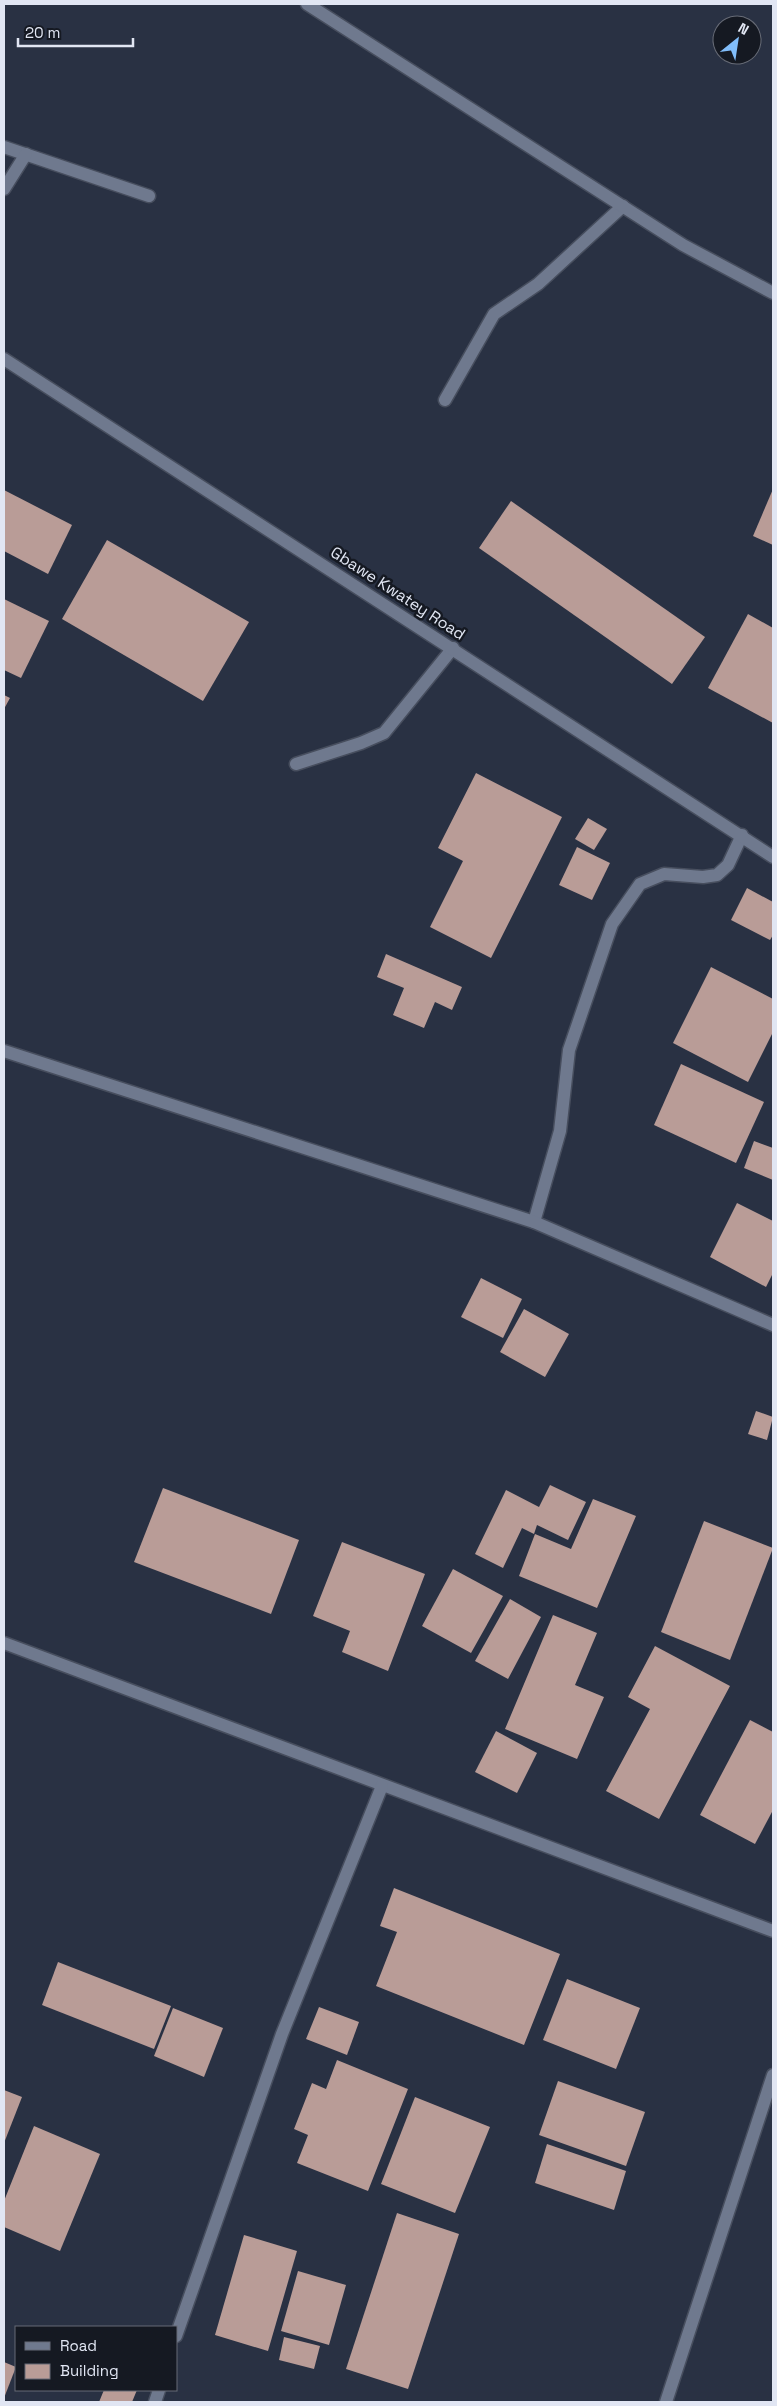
<svg xmlns="http://www.w3.org/2000/svg" width="777" height="2406" viewBox="0 0 777 2406" font-family="'Space Grotesk',sans-serif">
  <rect width="100%" height="100%" fill="#293143"/>
  <g fill="#b99c97">
    <polygon points="773,489 773,545 753,536"/>
    <polygon points="4,490 72,525 48,574 4,551"/>
    <polygon points="511,501 705,637 672,684 479,548"/>
    <polygon points="107,540 249,622 203,701 62,619"/>
    <polygon points="4,599 49,621 21,678 4,670"/>
    <polygon points="748,614 773,628 773,723 708,688"/>
    <polygon points="4,695 10,698 4,709"/>
    <polygon points="476,773 562,817 491,958 430,927 463,861 438,848"/>
    <polygon points="588,818 607,829 594,850 575,839"/>
    <polygon points="577,847 610,863 592,900 559,885"/>
    <polygon points="747,888 773,902 773,935 770,940 731,920"/>
    <polygon points="386,954 462,987 452,1010 435,1002 424,1028 393,1015 404,988 377,977"/>
    <polygon points="711,967 773,999 773,1032 748,1082 673,1043"/>
    <polygon points="681,1064 764,1102 736,1163 654,1125"/>
    <polygon points="754,1141 773,1148 773,1180 744,1168"/>
    <polygon points="737,1203 773,1221 773,1273 766,1287 710,1257"/>
    <polygon points="481,1278 522,1299 503,1338 461,1317"/>
    <polygon points="524,1309 569,1334 545,1377 500,1352"/>
    <polygon points="756,1411 773,1417 767,1440 748,1434"/>
    <polygon points="550,1485 586,1502 568,1540 537,1525 534,1534 522,1528 503,1568 475,1554 506,1490 539,1507"/>
    <polygon points="163,1488 299,1540 271,1614 134,1562"/>
    <polygon points="593,1499 636,1516 597,1608 519,1576 535,1534 571,1549"/>
    <polygon points="704,1521 773,1548 730,1660 661,1632"/>
    <polygon points="342,1542 425,1574 388,1671 342,1652 350,1631 313,1616"/>
    <polygon points="453,1569 503,1596 471,1653 422,1626"/>
    <polygon points="510,1599 541,1617 508,1679 475,1661"/>
    <polygon points="553,1615 597,1633 575,1685 604,1697 577,1759 505,1729"/>
    <polygon points="655,1646 730,1686 659,1819 606,1791 650,1709 628,1697"/>
    <polygon points="750,1720 773,1732 773,1810 755,1844 700,1815"/>
    <polygon points="496,1731 537,1753 517,1793 475,1772"/>
    <polygon points="394,1888 560,1954 524,2045 376,1986 397,1932 380,1926"/>
    <polygon points="58,1962 171,2006 154,2049 42,2005"/>
    <polygon points="567,1979 640,2008 616,2069 543,2040"/>
    <polygon points="319,2007 359,2022 347,2055 306,2039"/>
    <polygon points="173,2008 223,2028 204,2077 154,2056"/>
    <polygon points="337,2060 408,2089 368,2191 297,2163 308,2135 294,2129 312,2083 326,2089"/>
    <polygon points="558,2081 645,2112 626,2166 539,2135"/>
    <polygon points="4,2090 22,2097 4,2143"/>
    <polygon points="415,2097 490,2127 455,2213 381,2184"/>
    <polygon points="34,2126 100,2154 60,2251 4,2227 4,2201"/>
    <polygon points="547,2144 626,2171 614,2210 535,2183"/>
    <polygon points="397,2213 459,2234 408,2389 346,2369"/>
    <polygon points="244,2235 297,2251 268,2351 215,2335"/>
    <polygon points="298,2271 346,2285 329,2345 281,2331"/>
    <polygon points="284,2337 320,2346 314,2369 279,2360"/>
    <polygon points="4,2362 16,2367 4,2398"/>
    <polygon points="104,2390 137,2390 132,2402 99,2402"/>
  </g>
  <g fill="none" stroke-linecap="round" stroke-linejoin="round">
    <defs>
      <g id="service">
        <polyline points="4,147 149,196"/>
        <polyline points="4,189 26,154"/>
        <polyline points="445,400 494,314 538,284 623,206"/>
        <polyline points="296,764 361,743 384,733 453,648"/>
        <polyline points="534,1222 560,1131 569,1050 612,924 640,884 664,874 703,877 717,875 728,865 742,835"/>
      </g>
      <g id="minor">
        <polyline points="307,4 683,245 773,293"/>
        <polyline points="4,1051 534,1222 773,1325"/>
        <polyline points="4,1643 773,1931"/>
        <polyline points="176,2336 282,2034 382,1786"/>
        <polyline points="155,2402 159,2390"/>
        <polyline points="666,2402 773,2075"/>
      </g>
      <polyline id="tertiary" points="4,359 773,857"/>
    </defs>
    <use href="#service" stroke="#474e5e" stroke-width="15"/>
    <use href="#minor" stroke="#474e5e" stroke-width="15"/>
    <use href="#tertiary" stroke="#474e5e" stroke-width="15"/>
    <use href="#service" stroke="#6f798e" stroke-width="12"/>
    <use href="#minor" stroke="#6f798e" stroke-width="12"/>
    <use href="#tertiary" stroke="#6f798e" stroke-width="12"/>
  </g>
  <g text-anchor="middle" dominant-baseline="central" stroke-width="5" stroke-linejoin="round" paint-order="stroke">
    <g font-size="16" fill="#e1e6f3" stroke="#151922">
      <text transform="translate(398 593) rotate(33)">Gbawe Kwatey Road</text>
    </g>
  </g>
  <rect width="777" height="2406" fill="none" stroke="#e1e6f3" stroke-width="10"/>
  <rect x="15" y="2326" width="162" height="65" fill="#151922" stroke="#676b76"/>
  <rect x="25" y="2342" width="25" height="8" fill="#6f798e" stroke="#676b76"/>
  <text x="60" y="2351" font-size="15" fill="#e1e6f3">Road</text>
  <rect x="25" y="2364" width="25" height="15" fill="#b99c97" stroke="#676b76"/>
  <text x="60" y="2376" font-size="15" fill="#e1e6f3">Building</text>
  <g transform="translate(737 40) rotate(30)"><circle r="24" fill="#151922" stroke="#676b76"/>
  <path d="M0-4L9 19L0 12L-9 19Z" fill="#81bdfa"/>
  <text y="-8" font-size="14" font-weight="bold" text-anchor="middle" fill="#e1e6f3">N</text>
  </g>
  <path d="M18 38v8h115v-8" fill="none" stroke="#e1e6f3" stroke-width="2.5"/>
  <text x="25" y="38" font-size="15" fill="#e1e6f3" stroke="#151922" stroke-width="4" paint-order="stroke">20 m</text>
</svg>
